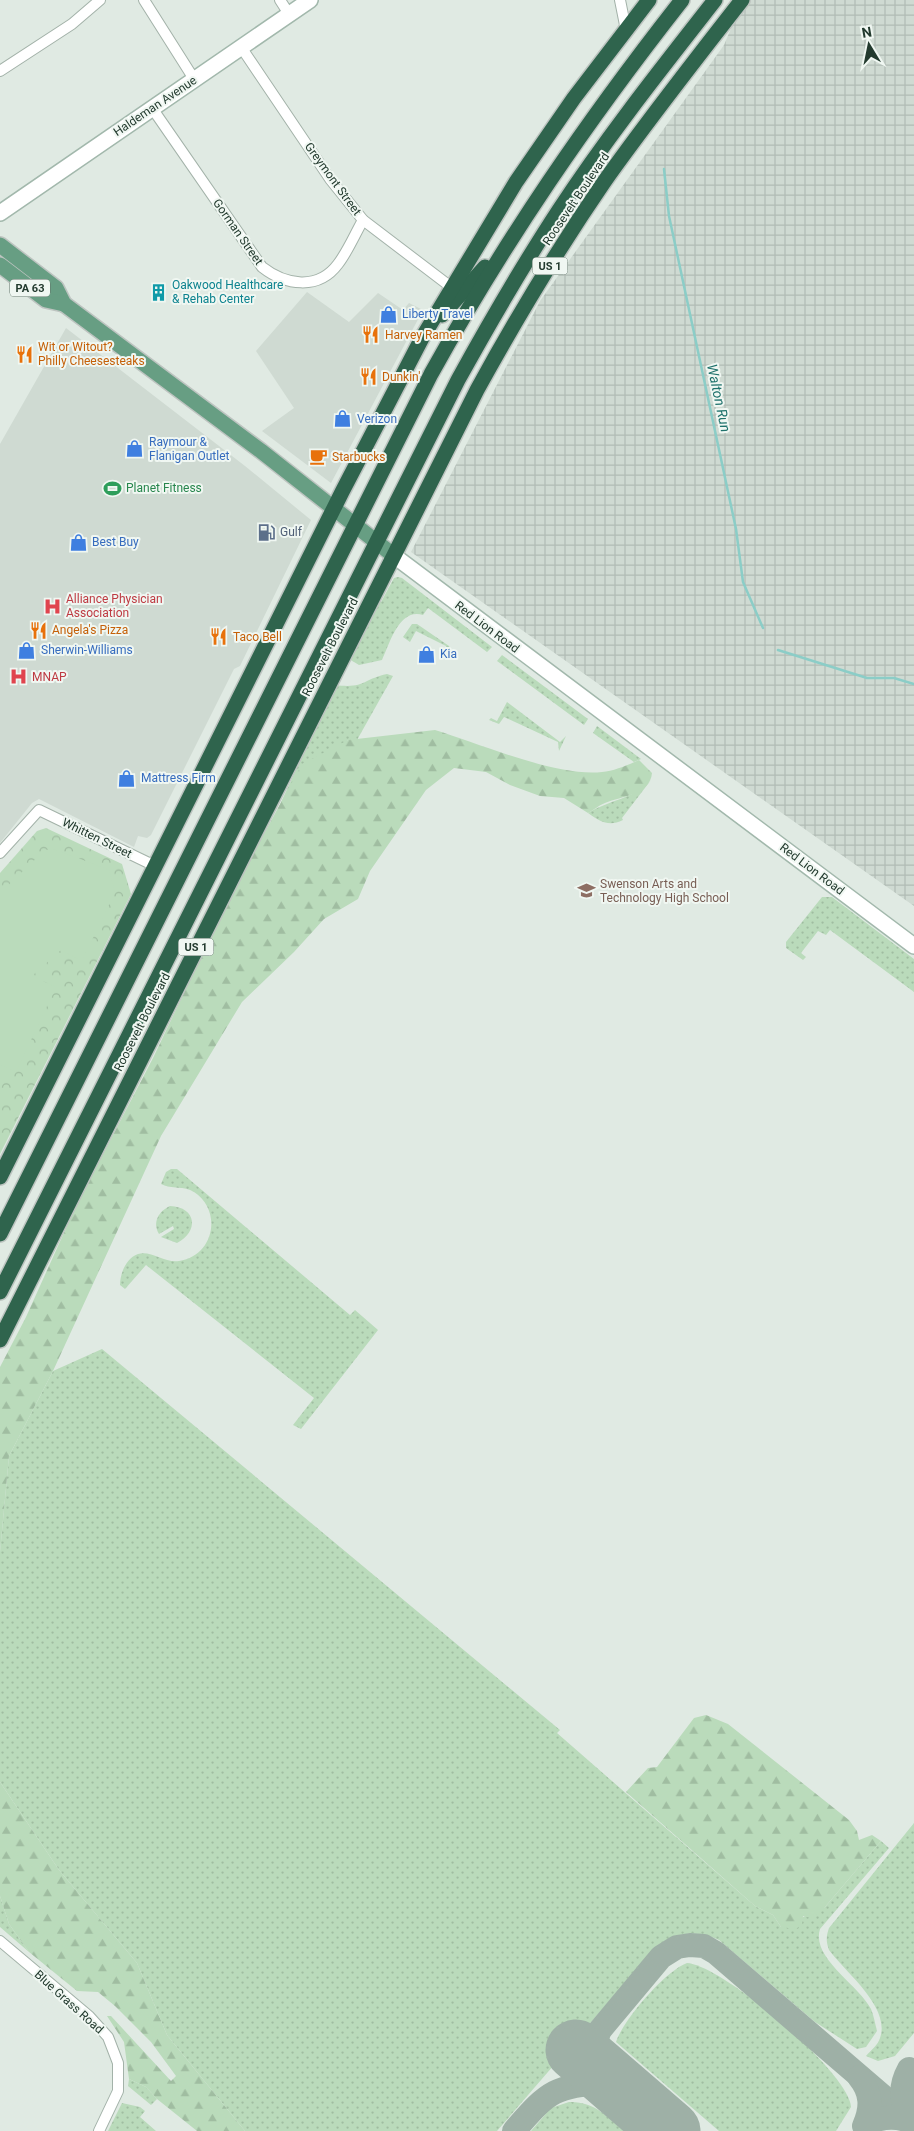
<svg xmlns="http://www.w3.org/2000/svg" width="914" height="2131" viewBox="0 0 914 2131" font-family="Roboto,sans-serif">
  <defs>
    <pattern id="industrial-grid" width="8" height="8" patternUnits="userSpaceOnUse" patternTransform="scale(1.25)"><rect width="8" height="8" fill="#cfdad2"/><path d="M0 4h8M4 0v8" fill="none" stroke="#b1bcb5"/></pattern>
    <pattern id="grass-dots" width="8" height="8" patternUnits="userSpaceOnUse" patternTransform="scale(1.25)"><rect width="8" height="8" fill="#badbbb"/><path d="M2 2h.1M6 6h.1" fill="none" stroke="#a0bda1" stroke-width="1.8" stroke-linecap="round"/></pattern>
    <pattern id="forest-firs" width="22" height="20" patternUnits="userSpaceOnUse" patternTransform="scale(1.25)"><rect width="22" height="20" fill="#badbbb"/><path d="M5 1l3.5 6h-7zM16 11l3.5 6h-7z" fill="#a0bda1"/></pattern>
    <pattern id="park-crowns" width="20" height="18" patternUnits="userSpaceOnUse" patternTransform="scale(1.25)"><rect width="20" height="18" fill="#badbbb"/><path d="M2 6a3 3 0 1 1 6 0M12 15a3 3 0 1 1 6 0" fill="none" stroke="#a0bda1"/></pattern>
  </defs>
  <rect width="100%" height="100%" fill="#e0eae3"/>
  <g fill="#cfdad2">
    <polygon points="307,292 349,322 378,293 403,310 409,303 423,310 331,483 262,431 294,408 256,351"/>
    <polygon points="66,328 245,466 311,520 240,666 234,669 151,835 147,838 138,836 134,847 39,799 32,803 0,843 0,444"/>
  </g>
  <polygon fill="url(#industrial-grid)" points="743,0 914,0 914,906 411,552 540,301 724,45"/>
  <g fill="url(#grass-dots)">
    <path d="M398,577L402,578L492,647L487,652L428,608L423,615C399,608 390,643 382,660L359,665L349,659L378,601L381,602L394,578Z"/>
    <polygon points="412,624 417,624 449,646 451,651 446,648 446,646 416,631 410,642 403,637"/>
    <polygon points="502,655 588,719 584,725 497,661"/>
    <path d="M387,674L393,676L357,740H348L277,811L335,685C365,689 363,679 387,674Z"/>
    <polygon points="507,702 560,742 566,736 559,751 558,742 504,717 499,724 489,720 491,718 497,721"/>
    <polygon points="597,726 641,759 634,762 593,733"/>
    <path d="M651,780L622,818L623,820C609,827 601,822 588,813C609,800 636,798 651,780Z"/>
    <polygon points="822,897 832,897 914,959 914,992 830,930 826,935 818,931 801,953 806,957 803,960 786,948 786,942"/>
    <path d="M171,1169H177L350,1315L355,1310L378,1330L301,1429L293,1425L314,1398L146,1265L125,1289L120,1285C120,1274 126,1258 138,1254C151,1250 164,1263 179,1261C214,1256 223,1211 194,1192C184,1185 172,1190 161,1184L166,1172Z"/>
    <path d="M170,1206C197,1207 199,1232 177,1243L161,1237L174,1229L173,1226L159,1234C152,1222 159,1211 170,1206Z"/>
    <path d="M102,1349L560,1730L557,1733L755,1906L773,1915L781,1927L825,1907L881,1841L889,1848L820,1929C811,1958 858,1984 871,2009C874,2016 875,2024 877,2031L866,2047L857,2049L815,2022L719,1940C697,1929 674,1932 655,1948L497,2131H245L167,2035L137,1963L59,1870L0,1782V1552L9,1456L53,1371Z"/>
    <path d="M914,1823V2033L895,2056L878,2061L866,2056C871,2050 878,2045 880,2038C891,2007 845,1972 829,1950C826,1942 826,1936 829,1928Z"/>
    <polygon points="0,1896 9,1924 29,1952 0,1927"/>
    <path d="M687,1963C722,1965 849,2072 851,2107L836,2131H719L616,2042C623,2020 665,1971 687,1963Z"/>
    <polygon points="129,2079 146,2087 157,2099 151,2105 128,2086"/>
    <path d="M569,2102C593,2101 607,2116 624,2131H531L551,2108Z"/>
    <polygon points="122,2103 140,2107 145,2111 140,2117 156,2131 108,2131"/>
  </g>
  <g fill="url(#forest-firs)">
    <path d="M435,730C481,744 556,777 602,772C614,771 628,765 639,760L652,773C650,795 622,796 605,803C599,805 594,810 588,813L564,798L540,796L510,785L486,772L454,768L426,790L370,871L358,899L324,919L294,952L242,1002L161,1136L53,1371L9,1456L0,1552V1367L26,1317L76,1206L153,1058L230,896L302,764L348,740Z"/>
    <polygon points="706,1715 728,1724 849,1820 857,1831 859,1840 872,1835 881,1841 825,1907 812,1918 803,1916 802,1924 796,1929 781,1927 773,1915 755,1906 626,1792 648,1768 657,1767 694,1718"/>
    <polygon points="0,1782 59,1870 137,1963 167,2035 245,2131 197,2131 157,2099 146,2087 129,2079 124,2042 107,2016 111,2016 171,2081 176,2076 151,2042 115,2006 98,1992 77,1991 29,1952 9,1924 0,1896"/>
  </g>
  <polygon fill="url(#park-crowns)" points="46,828 122,864 131,894 0,1154 0,873 37,831"/>
  <polygon fill="#badbbb" points="54,849 109,870 115,892 82,961 61,950 32,976 56,987 16,1072 0,1065 0,893 45,850"/>
  <g fill="none" stroke-linecap="round" stroke-linejoin="round">
    <g stroke="#8bcdc7" stroke-width="2.5">
      <polyline points="664,169 669,216 736,529 743,582 763,628"/>
      <polyline points="778,650 867,678 894,678 914,684"/>
    </g>
    <g stroke="#9eb0a6" stroke-width="24">
      <polyline points="588,2060 600,2030 661,1957 677,1947 690,1945 704,1946 716,1953 914,2123"/>
      <path d="M859,2077C872,2093 872,2108 864,2126C880,2116 897,2115 913,2123C901,2104 898,2089 909,2069"/>
      <path d="M514,2131C552,2087 554,2088 612,2081"/>
    </g>
    <polyline stroke="#9eb0a6" stroke-width="61" points="576,2050 670,2131"/>
    <defs>
      <g id="street">
        <polyline points="144,0 194,79"/>
        <polyline points="280,0 289,14"/>
        <polyline points="620,0 626,30"/>
        <polyline points="241,47 330,179 363,220 451,287"/>
        <polyline points="0,71 72,24 100,0"/>
        <path d="M152,108L262,267C285,285 318,291 338,264C348,251 355,234 363,220"/>
        <polyline points="0,853 39,810 155,866"/>
        <polyline points="0,1941 89,2016 108,2037 118,2063 118,2091 99,2131"/>
      </g>
      <g id="secondary">
        <polyline points="0,213 310,0"/>
        <polyline points="393,555 914,946"/>
      </g>
      <g id="primary">
        <polyline points="0,245 56,288 64,304 261,451 393,555"/>
        <polyline points="0,265 46,300 64,304"/>
      </g>
      <g id="highway">
        <polyline points="442,315 485,267"/>
        <polyline points="0,1177 342,492 422,338 516,182 574,98 649,0"/>
        <path d="M0,1234L431,374C506,239 587,121 682,0"/>
        <path d="M0,1292L458,380C490,322 523,265 559,210C607,137 661,69 715,0"/>
        <path d="M0,1340L477,390C516,319 558,249 604,182C648,120 695,60 742,0"/>
      </g>
    </defs>
    <use href="#street" stroke="#a3b2a9" stroke-width="12"/>
    <use href="#secondary" stroke="#a2b8ac" stroke-width="18"/>
    <use href="#primary" stroke="#bdc4c0" stroke-width="18"/>
    <use href="#highway" stroke="#bdc4c0" stroke-width="18"/>
    <use href="#street" stroke="#fff" stroke-width="10"/>
    <use href="#secondary" stroke="#fff" stroke-width="15"/>
    <use href="#primary" stroke="#679e83" stroke-width="15"/>
    <use href="#highway" stroke="#2f644d" stroke-width="15"/>
  </g>
  <defs>
    <symbol id="building-bare" viewBox="-9 -9 18 18"><path d="M-4-6H4V6H1V3H-1V6H-4ZM-2.5-4.3h1.7v1.8h-1.7ZM.8-4.3h1.7v1.8H.8ZM-2.5-1h1.7V.8h-1.7ZM.8-1h1.7V.8H.8Z" fill="#0f9aa8" stroke="#f0f7f2" stroke-width="2.5" paint-order="stroke"/></symbol>
    <symbol id="shop-bare" viewBox="-9 -9 18 18"><path d="M-5-2.5h2.3a2.7 3.5 0 0 1 5.4 0H5L5.5 6h-11ZM-1.5-2.5h3a1.5 2.3 0 0 0-3 0Z" fill="#3f7fe0" stroke="#f0f7f2" stroke-width="2.5" paint-order="stroke"/></symbol>
    <symbol id="restaurant-bare" viewBox="-9 -9 18 18"><path d="M-5-6h1v4h1v-4h1v4h1v-4h1v5L-1.5 .5V6h-2V.5L-5-1ZM5-6V6H3V1.5H1.5Q1.5-4 5-6Z" fill="#e8710a" stroke="#f0f7f2" stroke-width="2.5" paint-order="stroke"/></symbol>
    <symbol id="cafe-bare" viewBox="-9 -9 18 18"><path d="M-5.5-4.5H6V0H3Q3 3.5 0 3.5H-2.5Q-5.5 3.5-5.5 0ZM3-3.2v2h1.7v-2ZM-6 4.5H4V6H-6Z" fill="#e8710a" stroke="#f0f7f2" stroke-width="2.5" paint-order="stroke"/></symbol>
    <symbol id="stadium-bare" viewBox="-9 -9 18 18"><path d="M0-5a6.5 5 0 1 0 0 10a6.5 5 0 1 0 0-10ZM-3.5-1.8h7v3.6h-7Z" fill="#2e9e5b" stroke="#f0f7f2" stroke-width="2.5" paint-order="stroke"/></symbol>
    <symbol id="fuel-bare" viewBox="-9 -9 18 18"><path d="M-5.5-6h7V0h2V4h1.3V-2.5L3-4.5l.8-.8L6-3V5H2.5V1h-1V6h-7ZM-4.2-4.7v3.2H.2V-4.7Z" fill="#5c6f8a" stroke="#f0f7f2" stroke-width="2.5" paint-order="stroke"/></symbol>
    <symbol id="hospital-bare" viewBox="-9 -9 18 18"><path d="M-5-5h3v3.5h4V-5h3V5h-3V1.5h-4V5h-3Z" fill="#e0444e" stroke="#f0f7f2" stroke-width="2.5" paint-order="stroke"/></symbol>
    <symbol id="school-bare" viewBox="-9 -9 18 18"><path d="M0-5L7-2L0 1L-7-2ZM-4 1L0 2.5L4 1V4Q0 6-4 4Z" fill="#8d6e63" stroke="#f0f7f2" stroke-width="2.5" paint-order="stroke"/></symbol>
  </defs>
  <g fill-rule="evenodd">
    <use href="#building-bare" x="146" y="280" width="25" height="25"/>
    <use href="#shop-bare" x="376" y="302" width="25" height="25"/>
    <use href="#restaurant-bare" x="358" y="322" width="25" height="25"/>
    <use href="#restaurant-bare" x="12" y="342" width="25" height="25"/>
    <use href="#restaurant-bare" x="356" y="364" width="25" height="25"/>
    <use href="#shop-bare" x="330" y="406" width="25" height="25"/>
    <use href="#shop-bare" x="122" y="436" width="25" height="25"/>
    <use href="#cafe-bare" x="306" y="444" width="25" height="25"/>
    <use href="#stadium-bare" x="100" y="476" width="25" height="25"/>
    <use href="#fuel-bare" x="254" y="520" width="25" height="25"/>
    <use href="#shop-bare" x="66" y="530" width="25" height="25"/>
    <use href="#hospital-bare" x="40" y="594" width="25" height="25"/>
    <use href="#restaurant-bare" x="26" y="618" width="25" height="25"/>
    <use href="#restaurant-bare" x="206" y="624" width="25" height="25"/>
    <use href="#shop-bare" x="14" y="638" width="25" height="25"/>
    <use href="#shop-bare" x="414" y="642" width="25" height="25"/>
    <use href="#hospital-bare" x="6" y="664" width="25" height="25"/>
    <use href="#shop-bare" x="114" y="766" width="25" height="25"/>
    <use href="#school-bare" x="574" y="878" width="25" height="25"/>
  </g>
  <g text-anchor="middle" dominant-baseline="central" stroke-width="4" stroke-linejoin="round" paint-order="stroke">
    <g fill="#f0f7f2" stroke="#607369" stroke-width="1">
      <rect x="532.5" y="257.5" width="35" height="17" rx="4"/>
      <rect x="10" y="279.5" width="40" height="17" rx="4"/>
      <rect x="178.5" y="938.5" width="35" height="17" rx="4"/>
    </g>
    <g font-size="11" font-weight="bold" fill="#223a2e">
      <text x="550" y="266">US 1</text>
      <text x="30" y="288">PA 63</text>
      <text x="196" y="947">US 1</text>
    </g>
    <g font-size="12" fill="#223a2e" stroke="#f0f7f2">
      <text transform="translate(155 106) rotate(-34)">Haldeman Avenue</text>
      <text transform="translate(333 179) rotate(54)">Greymont Street</text>
      <text transform="translate(576 199) rotate(-56)">Roosevelt Boulevard</text>
      <text transform="translate(238 232) rotate(55)">Gorman Street</text>
      <text transform="translate(487 627) rotate(37)">Red Lion Road</text>
      <text transform="translate(330 647) rotate(-63)">Roosevelt Boulevard</text>
      <text transform="translate(97 838) rotate(26)">Whitten Street</text>
      <text transform="translate(812 869) rotate(37)">Red Lion Road</text>
      <text transform="translate(142 1022) rotate(-63)">Roosevelt Boulevard</text>
      <text transform="translate(69 2002) rotate(42)">Blue Grass Road</text>
    </g>
    <g font-size="12" fill="#0d838f" stroke="#f0f7f2" text-anchor="start">
      <text x="172" y="285">Oakwood Healthcare<tspan x="172" dy="14">&amp; Rehab Center</tspan></text>
    </g>
    <g font-size="12" fill="#366cbe" stroke="#f0f7f2" text-anchor="start">
      <text x="402" y="314">Liberty Travel</text>
      <text x="357" y="419">Verizon</text>
      <text x="149" y="442">Raymour &amp;<tspan x="149" dy="14">Flanigan Outlet</tspan></text>
      <text x="92" y="542">Best Buy</text>
      <text x="41" y="650">Sherwin-Williams</text>
      <text x="440" y="654">Kia</text>
      <text x="141" y="778">Mattress Firm</text>
    </g>
    <g font-size="12" fill="#c56008" stroke="#f0f7f2" text-anchor="start">
      <text x="385" y="335">Harvey Ramen</text>
      <text x="38" y="347">Wit or Witout?<tspan x="38" dy="14">Philly Cheesesteaks</tspan></text>
      <text x="382" y="377">Dunkin'</text>
      <text x="332" y="457">Starbucks</text>
      <text x="52" y="630">Angela's Pizza</text>
      <text x="233" y="637">Taco Bell</text>
    </g>
    <g font-size="12" fill="#27864d" stroke="#f0f7f2" text-anchor="start">
      <text x="126" y="488">Planet Fitness</text>
    </g>
    <g font-size="12" fill="#4e5e75" stroke="#f0f7f2" text-anchor="start">
      <text x="280" y="532">Gulf</text>
    </g>
    <g font-size="12" fill="#be3a42" stroke="#f0f7f2" text-anchor="start">
      <text x="66" y="599">Alliance Physician<tspan x="66" dy="14">Association</tspan></text>
      <text x="32" y="677">MNAP</text>
    </g>
    <g font-size="12" fill="#785e54" stroke="#f0f7f2" text-anchor="start">
      <text x="600" y="884">Swenson Arts and<tspan x="600" dy="14">Technology High School</tspan></text>
    </g>
    <g font-size="14" font-style="italic" fill="#1f726c" stroke="#f0f7f2">
      <text transform="translate(719 398) rotate(78)">Walton Run</text>
    </g>
  </g>
  <g transform="translate(869 45) rotate(350)" stroke="#f0f7f2" stroke-width="4" paint-order="stroke">
  <path d="M0-4L9 19L0 12L-9 19Z" fill="#223a2e"/>
  <text y="-8" font-size="14" font-weight="bold" text-anchor="middle" fill="#223a2e">N</text>
  </g>
</svg>
